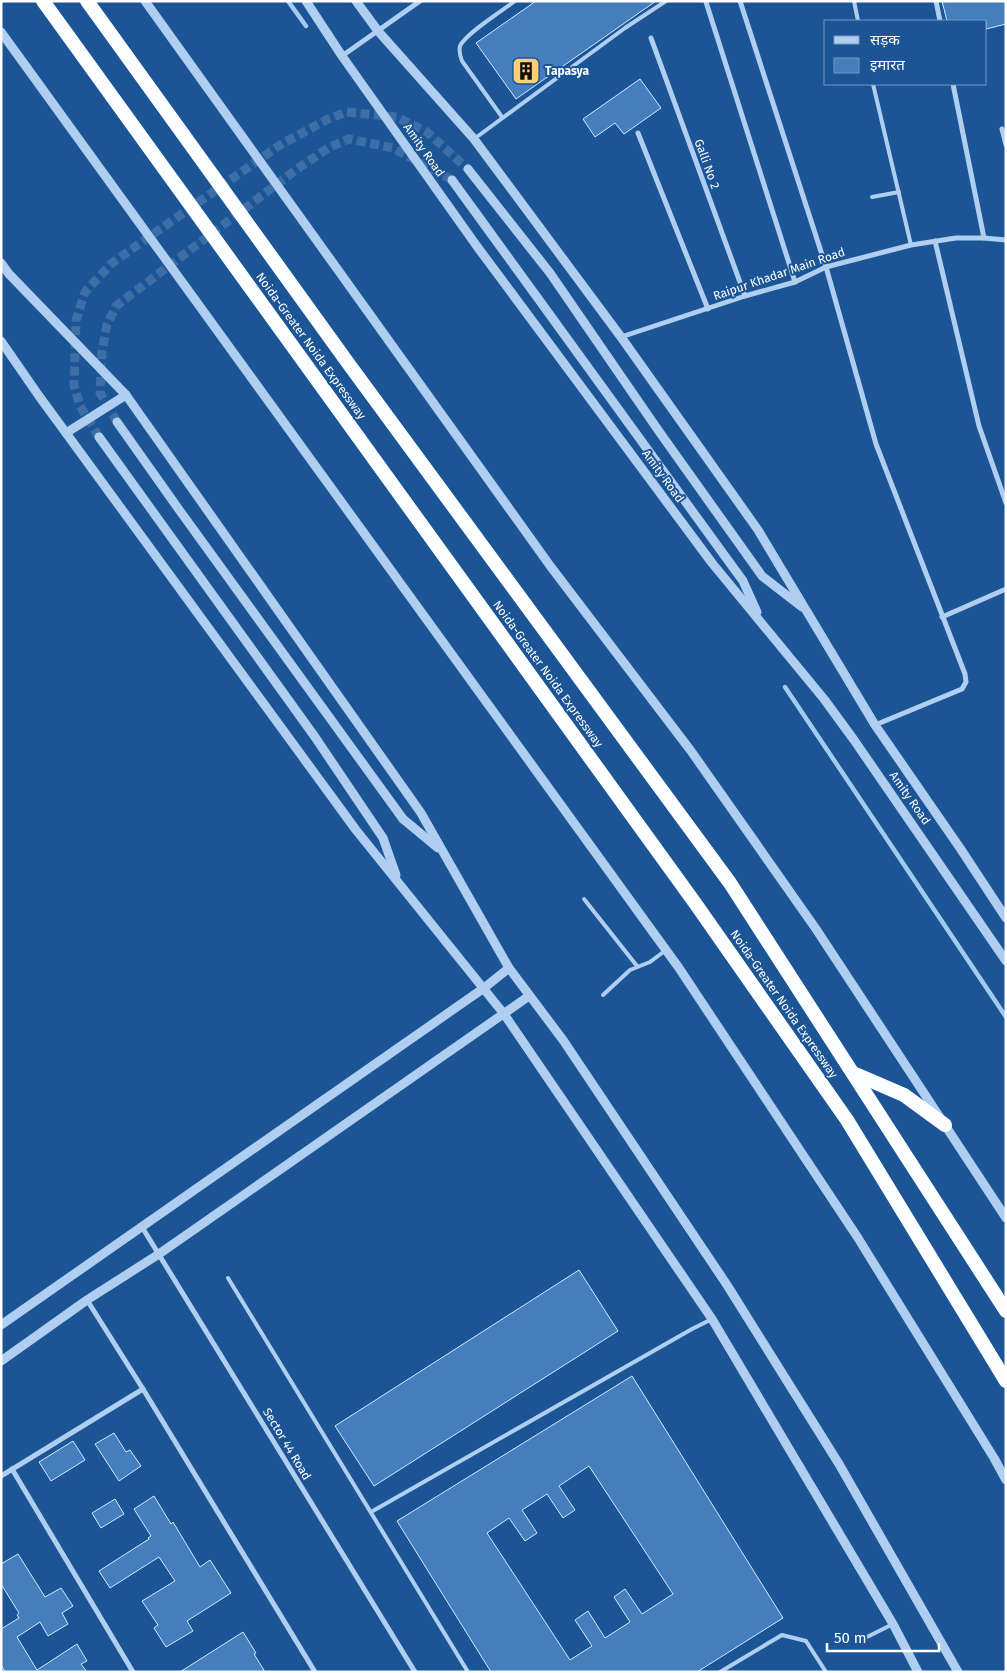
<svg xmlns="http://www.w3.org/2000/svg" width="1007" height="1673" viewBox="0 0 1007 1673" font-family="'Fira Sans','Noto Sans Devanagari',sans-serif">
  <rect width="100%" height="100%" fill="#1c5596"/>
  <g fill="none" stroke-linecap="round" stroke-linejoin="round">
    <g stroke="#a3caf1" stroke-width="4.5">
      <polyline points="288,1 306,26"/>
      <polyline points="785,687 1006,1017"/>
    </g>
  </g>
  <g fill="#447ebd" stroke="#d6e8fb" fill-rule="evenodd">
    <polygon points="536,1 656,1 516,99 476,43"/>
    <polygon points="942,1 1006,1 1006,24 986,29 986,21 947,21"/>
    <polygon points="640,79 661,108 624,134 615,123 595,137 583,119"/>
    <polygon points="579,1270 618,1331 374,1486 335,1426"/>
    <path d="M632,1376L783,1618L697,1672H491L397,1521ZM589,1466L673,1594L642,1614L625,1589L614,1597L630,1622L605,1638L588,1611L575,1620L592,1646L570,1660L487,1533L509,1518L525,1541L537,1533L522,1510L547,1494L563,1518L575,1510L559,1486Z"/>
    <polygon points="114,1433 126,1452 130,1450 141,1466 119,1481 95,1444"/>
    <polygon points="73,1441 85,1460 51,1481 39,1462"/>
    <polygon points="154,1496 171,1524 173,1522 200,1567 210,1560 231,1593 187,1621 193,1631 166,1647 154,1628 158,1625 142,1601 175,1581 159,1557 110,1588 99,1571 149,1539 148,1538 151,1536 134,1509"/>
    <polygon points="115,1499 124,1514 101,1528 92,1513"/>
    <polygon points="18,1554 45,1597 61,1588 73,1606 62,1613 68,1624 48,1636 40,1622 17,1637 37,1670 77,1644 87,1661 81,1664 87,1672 5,1672 1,1665 1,1629 19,1618 17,1615 19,1613 1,1584 1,1564"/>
    <polygon points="243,1632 256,1653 254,1654 265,1672 180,1672"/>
  </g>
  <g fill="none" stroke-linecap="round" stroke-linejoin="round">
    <g stroke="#3e6ea6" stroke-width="9" stroke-dasharray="9 4.5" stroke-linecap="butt">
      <polyline points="117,422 100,393 102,351 107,325 116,306 297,169 330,147 349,139 393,148 452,180"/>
      <polyline points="99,437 80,406 74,385 76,320 85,292 112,263 280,145 328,119 347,112 397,117 427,132 468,169"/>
    </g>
    <g stroke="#b0cef0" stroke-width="4">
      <polyline points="854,1 858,21"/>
      <polyline points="873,84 911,245"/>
      <path d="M502,117L462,61C460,56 459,51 460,46C465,34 503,10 515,1"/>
      <polyline points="474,139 625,28 666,1"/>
      <polyline points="872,197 899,192"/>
      <polyline points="584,899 637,966"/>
      <polyline points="603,995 630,970 650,962 666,950"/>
      <polyline points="228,1278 468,1672"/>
      <polyline points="371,1512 692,1329 712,1319"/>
      <polyline points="863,1639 893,1624"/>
      <polyline points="720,1672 782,1635 806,1641 826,1672"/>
    </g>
    <g stroke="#b0cef0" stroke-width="5">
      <polyline points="740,1 826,267 876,444 965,674 966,682 962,689 875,725"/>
      <polyline points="936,1 940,21"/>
      <polyline points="706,2 795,282"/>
      <polyline points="651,38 745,296"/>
      <polyline points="342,56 420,1"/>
      <polyline points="953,84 984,238"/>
      <polyline points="1002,129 1006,145"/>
      <polyline points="638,133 708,309"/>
      <polyline points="935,241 979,426 1006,503"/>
      <polyline points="621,337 745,296 795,282 826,267 911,245 956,238 984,238 1006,240"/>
      <polyline points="942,617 1006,589"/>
      <polyline points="142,1227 415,1672"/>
      <polyline points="87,1300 143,1389 315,1672"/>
      <polyline points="12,1469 133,1672"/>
      <polyline points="1,1476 143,1389"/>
    </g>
    <g stroke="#b0cef0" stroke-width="9">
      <polyline points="145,1 551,567 691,751 816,929 1006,1218"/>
      <polyline points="306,1 342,56 476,245 712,563 824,699 854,740 1006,961"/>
      <polyline points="356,1 378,31 474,139 621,337 758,530 875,725 960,848 1006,918"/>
      <polyline points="1,32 679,968 858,1238 994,1458 1006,1480"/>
      <polyline points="468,169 550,273 658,430 762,576 802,607"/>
      <polyline points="452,180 743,581 757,612"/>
      <polyline points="1,263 9,274 126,395 421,813 509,968 563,1040 727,1285 839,1464 958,1672"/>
      <polyline points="1,341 39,396 356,830 504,1014 712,1319 893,1624 918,1672"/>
      <polyline points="117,422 180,511 403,819 438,848"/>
      <polyline points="66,433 126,395"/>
      <polyline points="99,437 315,737 383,838 396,875"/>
      <polyline points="1,1325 484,988 509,968"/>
      <polyline points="1,1361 87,1300 159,1254 529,996"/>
    </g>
    <g stroke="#fcfdff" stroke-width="14">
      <polyline points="43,1 695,903 847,1120 1006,1381"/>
      <polyline points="87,1 348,363 730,883 1006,1311"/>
      <polyline points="853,1073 904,1095 945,1125"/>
    </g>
  </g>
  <defs>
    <symbol id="building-square" viewBox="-11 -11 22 22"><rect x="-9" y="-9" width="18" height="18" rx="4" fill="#ffd16e" stroke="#1c5596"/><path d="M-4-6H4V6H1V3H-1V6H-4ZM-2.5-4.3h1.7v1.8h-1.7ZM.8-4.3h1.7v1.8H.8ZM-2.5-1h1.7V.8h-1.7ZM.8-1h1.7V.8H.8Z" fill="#111"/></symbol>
  </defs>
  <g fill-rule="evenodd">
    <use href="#building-square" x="510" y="55" width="32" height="32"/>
  </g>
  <g text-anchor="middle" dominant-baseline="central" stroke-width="4" stroke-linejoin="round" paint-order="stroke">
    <g font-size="12" font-weight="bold" fill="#fff" stroke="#1c5596" text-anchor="start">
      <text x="545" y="71">Tapasya</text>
    </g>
    <g font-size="12" fill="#fff" stroke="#1c5596">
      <text transform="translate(424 150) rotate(55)">Amity Road</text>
      <text transform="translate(707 164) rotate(70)">Galli No 2</text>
      <text transform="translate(779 274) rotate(-19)">Raipur Khadar Main Road</text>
      <text transform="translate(311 346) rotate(54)">Noida-Greater Noida Expressway</text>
      <text transform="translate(663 476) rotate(54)">Amity Road</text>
      <text transform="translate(548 674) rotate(54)">Noida-Greater Noida Expressway</text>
      <text transform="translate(910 798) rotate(55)">Amity Road</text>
      <text transform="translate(784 1004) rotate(55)">Noida-Greater Noida Expressway</text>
      <text transform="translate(287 1444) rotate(59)">Sector 44 Road</text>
    </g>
  </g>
  <rect width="1007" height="1673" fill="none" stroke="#ffffff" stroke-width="5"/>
  <rect x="824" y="20" width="162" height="65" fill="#1c5596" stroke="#7799c0"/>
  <rect x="834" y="36" width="25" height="8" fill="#b0cef0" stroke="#7799c0"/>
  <text x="870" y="45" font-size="15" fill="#ffffff">सड़क</text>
  <rect x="834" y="58" width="25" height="15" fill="#447ebd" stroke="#7799c0"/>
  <text x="870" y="70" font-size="15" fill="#ffffff">इमारत</text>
  <path d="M827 1643v8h112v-8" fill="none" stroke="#ffffff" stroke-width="2.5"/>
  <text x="834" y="1643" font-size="15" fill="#ffffff" stroke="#1c5596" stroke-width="4" paint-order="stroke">50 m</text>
</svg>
